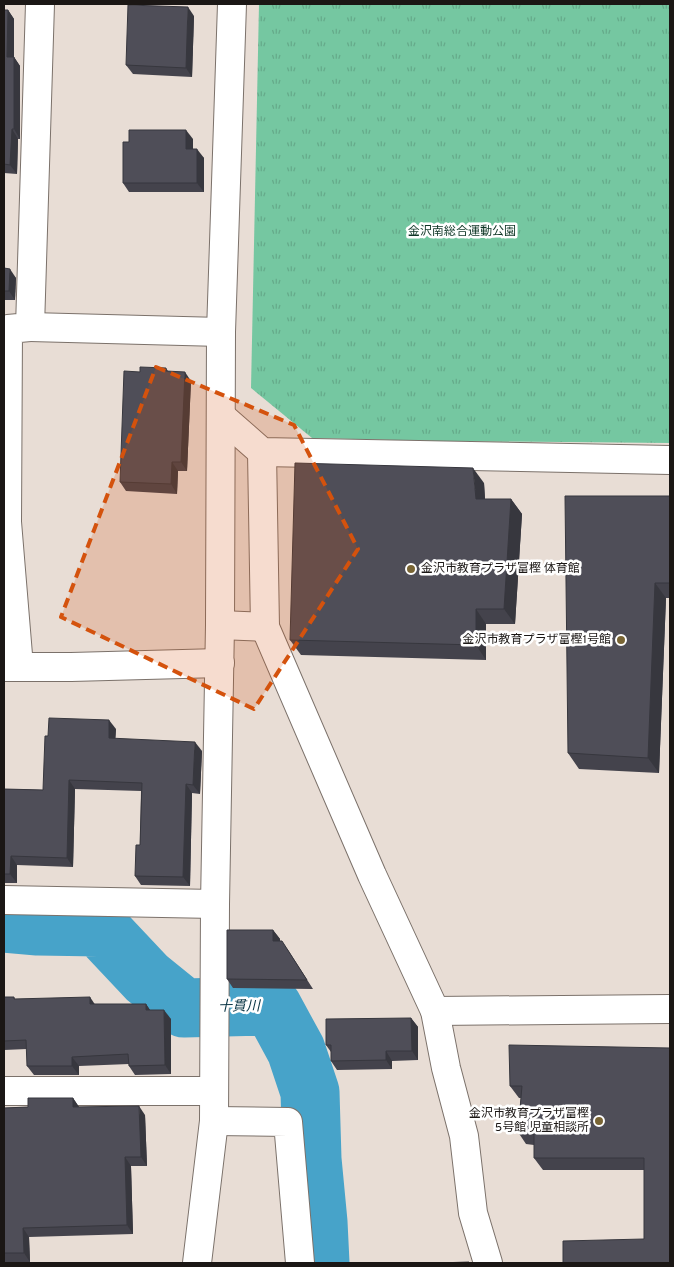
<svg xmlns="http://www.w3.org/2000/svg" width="674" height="1267" viewBox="0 0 674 1267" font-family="Overpass,'Noto Sans JP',sans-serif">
  <defs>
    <pattern id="park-tufts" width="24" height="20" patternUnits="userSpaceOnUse" patternTransform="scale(1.25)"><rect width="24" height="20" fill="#75c7a1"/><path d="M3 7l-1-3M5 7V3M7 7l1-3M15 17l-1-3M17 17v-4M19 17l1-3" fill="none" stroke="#65aa8a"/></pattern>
  </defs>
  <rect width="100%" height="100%" fill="#e8ddd5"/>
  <polygon fill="url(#park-tufts)" points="259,4 670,4 670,443 437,441 312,438 251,388"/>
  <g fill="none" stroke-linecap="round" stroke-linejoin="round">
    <polyline stroke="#47a3c9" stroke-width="59" points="4,923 38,926 99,927 147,978 184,1008 272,1006 296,1050 310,1092 312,1159 318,1222 320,1263"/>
    <defs>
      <g id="minor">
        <polyline points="30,327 221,332"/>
        <polyline points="221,416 262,452 670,460"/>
        <polyline points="262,452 265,627 372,875 435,1011 446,1068 464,1136 473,1213 488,1263"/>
        <polyline points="220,625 265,627"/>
        <polyline points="4,667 71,667 220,663"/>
        <polyline points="19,667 7,522 8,329 30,327 40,4"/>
        <polyline points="4,900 215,904"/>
        <polyline points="435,1011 670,1009"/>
        <polyline points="4,1091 214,1091"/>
        <polyline points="214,1121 288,1122 300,1263"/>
        <polyline points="197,1263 214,1121 215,904 220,625 221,332 232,4"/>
      </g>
    </defs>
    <use href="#minor" stroke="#7b716a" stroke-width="30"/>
    <use href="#minor" stroke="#fff" stroke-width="28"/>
  </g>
  <g fill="#44434c">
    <polygon points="55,4 84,4 84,5"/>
    <polygon points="4,10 8,10 14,19 14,57 20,66 20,139 18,139 17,174 4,173"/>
    <polygon points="194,16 192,77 133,74 126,65"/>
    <polygon points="193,139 193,149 204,158 204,192 129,192 123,183"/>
    <polygon points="4,268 16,278 15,300 4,300"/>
    <polygon points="166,368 168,371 191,381 187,471 178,471 177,494 126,491 120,482 140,372"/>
    <polygon points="484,483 485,499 511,499 522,514 515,624 486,624 486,660 301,655 290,640"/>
    <polygon points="670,496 670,598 666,598 659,773 579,769 568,753"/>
    <polygon points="116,729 115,739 202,751 200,794 192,793 190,886 141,885 135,876 140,845 141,791 75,789 73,867 17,865 17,883 4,883 4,789 43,790"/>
    <polygon points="273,930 280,939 280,941 288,950 313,989 233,988 227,979"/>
    <polygon points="4,997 14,997 15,999 95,1004 146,1004 150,1010 171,1019 171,1074 135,1075 129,1066 129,1064 79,1066 79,1075 34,1075 27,1066 27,1049 4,1050"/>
    <polygon points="411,1018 418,1027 418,1060 392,1061 392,1069 337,1070 331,1061 331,1052 326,1045"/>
    <polygon points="670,1048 644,1239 644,1170 543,1170 534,1158 534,1145 526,1144 518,1132 521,1098 519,1098 510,1086"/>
    <polygon points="73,1098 79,1107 145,1115 147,1166 131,1166 133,1234 29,1237 30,1262 4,1263 4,1108 28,1107"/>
  </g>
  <g fill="#37373e">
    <polygon points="188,7 194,16 192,77 186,68"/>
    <polygon points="8,10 14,19 14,57 20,66 20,139 14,129 7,57"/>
    <polygon points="12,129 18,139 17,174 10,165"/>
    <polygon points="186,130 193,139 193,158 186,149"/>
    <polygon points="197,149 204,158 204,192 197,183"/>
    <polygon points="10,269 16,278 15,300 9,291"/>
    <polygon points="185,372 191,381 187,471 181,462"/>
    <polygon points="172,462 178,471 177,494 171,484"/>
    <polygon points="473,468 484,483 486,514 476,499"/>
    <polygon points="511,499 522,514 515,624 504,609"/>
    <polygon points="655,583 666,598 659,773 648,758"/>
    <polygon points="476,609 486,624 486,660 476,645"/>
    <polygon points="109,720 116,729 115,747 109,738"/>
    <polygon points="195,742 202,751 200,794 193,785"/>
    <polygon points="69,780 75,789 73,867 67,858"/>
    <polygon points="186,784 192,793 190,886 183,877"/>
    <polygon points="11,856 17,865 17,883 10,874"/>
    <polygon points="273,930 280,939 280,950 273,941"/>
    <polygon points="90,997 96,1006 90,1004"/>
    <polygon points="146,1004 152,1013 146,1010"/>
    <polygon points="164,1010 171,1019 171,1074 165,1065"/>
    <polygon points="411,1018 418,1027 418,1060 412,1051"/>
    <polygon points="386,1051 392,1061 392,1069 386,1060"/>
    <polygon points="72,1057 79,1066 79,1075 72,1066"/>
    <polygon points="73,1098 79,1107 79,1116 73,1107"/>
    <polygon points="139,1106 145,1115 147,1166 141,1157"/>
    <polygon points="125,1157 131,1166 133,1234 127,1225"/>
    <polygon points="23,1228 29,1237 30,1262 24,1253"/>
  </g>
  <g fill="#4f4e58" stroke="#37373e">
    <polygon points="128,5 188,7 186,68 126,65"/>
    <polygon points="4,10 8,10 7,57 14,57 14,129 12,129 10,165 4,164"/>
    <polygon points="129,130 186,130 186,149 197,149 197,183 123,183 123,142 129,142"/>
    <polygon points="4,268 10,269 9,291 4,291"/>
    <polygon points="140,367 166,368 166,371 185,372 181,462 172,462 171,484 120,482 124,371 140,372"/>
    <polygon points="295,463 473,468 476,499 511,499 504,609 476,609 476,645 290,640"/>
    <polygon points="565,496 670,496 670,583 655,583 648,758 568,753"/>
    <polygon points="49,718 109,720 109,738 195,742 193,785 186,784 183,877 135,876 136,845 140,845 142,783 69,780 67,858 11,856 10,874 4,874 4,789 43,790 45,736 48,736"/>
    <polygon points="227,930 273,930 273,941 282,941 307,980 227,979"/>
    <polygon points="4,997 14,997 14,999 90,997 90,1004 146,1004 146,1010 164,1010 165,1065 129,1066 128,1054 72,1057 72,1066 27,1066 26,1040 4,1041"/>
    <polygon points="411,1018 412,1051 386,1051 386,1060 331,1061 331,1045 326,1045 326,1019"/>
    <polygon points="509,1045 670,1048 670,1263 563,1263 563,1241 644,1239 644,1158 534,1158 534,1134 518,1132 522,1086 510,1086"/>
    <polygon points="28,1098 73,1098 73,1107 139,1106 141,1157 125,1157 127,1225 23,1228 24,1253 4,1253 4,1108 28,1107"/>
    <polygon points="469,1262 470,1263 437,1263"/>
  </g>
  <path fill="#d4520d" fill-opacity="0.2" stroke="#d4520d" stroke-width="4" stroke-dasharray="10 6" stroke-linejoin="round" d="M156,367L294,425L358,549L254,709L61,617Z"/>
  <g fill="#796534" stroke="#fff" stroke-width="2">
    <circle cx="411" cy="569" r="5"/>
    <circle cx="621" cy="640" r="5"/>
    <circle cx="599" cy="1121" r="5"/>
  </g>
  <g text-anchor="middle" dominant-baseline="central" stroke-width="5" stroke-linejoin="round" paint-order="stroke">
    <g font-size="12" fill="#0e3525" stroke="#fff">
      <text x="462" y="232">金沢南総合運動公園</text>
    </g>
    <g font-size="12" fill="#1b1715" stroke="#fff" text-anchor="end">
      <text x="421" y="569" text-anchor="start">金沢市教育プラザ富樫 体育館</text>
      <text x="611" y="640">金沢市教育プラザ富樫1号館</text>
      <text x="589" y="1114">金沢市教育プラザ富樫<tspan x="589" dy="14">5号館 児童相談所</tspan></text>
    </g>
    <g font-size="14" font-style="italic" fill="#073343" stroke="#fff">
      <text transform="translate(239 1007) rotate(-1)">十貫川</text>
    </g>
  </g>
  <rect width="674" height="1267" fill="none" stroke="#1b1715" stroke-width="10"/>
</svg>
